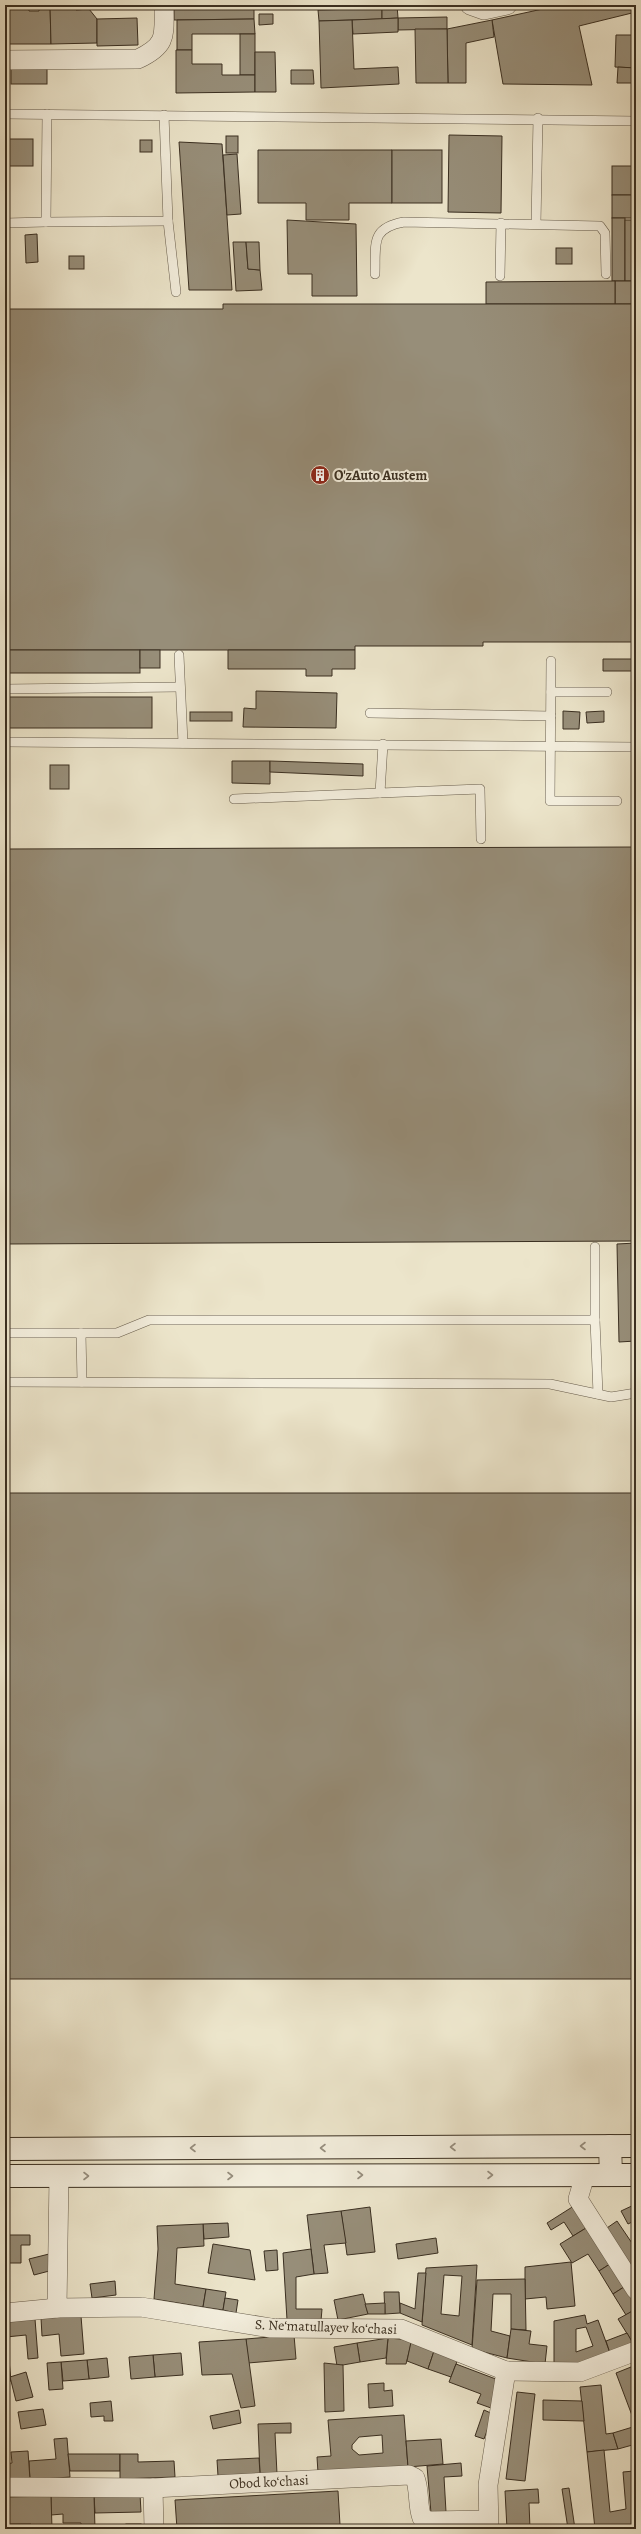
<svg xmlns="http://www.w3.org/2000/svg" width="641" height="2534" viewBox="0 0 641 2534" font-family="Alegreya,serif">
  <rect width="100%" height="100%" fill="#ece5cb"/>
  <filter id="stains"><feTurbulence type="fractalNoise" baseFrequency=".005" numOctaves="4"/><feColorMatrix values="0 0 0 0 .2 0 0 0 0 .09 0 0 0 0 .02 0 0 0 .5 -.17"/></filter>
  <radialGradient id="worn" r=".72"><stop offset=".6" stop-color="#630" stop-opacity="0"/><stop offset="1" stop-color="#630" stop-opacity=".3"/></radialGradient>
  <g fill="#978e79" stroke="#3a2f21" fill-rule="evenodd">
    <polygon points="7,5 29,5 29,11 39,11 39,5 50,5 51,44 8,44"/>
    <polygon points="50,5 76,5 76,10 89,9 97,19 97,43 51,44"/>
    <polygon points="174,5 254,5 254,19 174,20"/>
    <polygon points="360,5 382,5 382,19 319,21 318,10 359,9"/>
    <polygon points="382,5 397,5 398,18 382,19"/>
    <polygon points="561,5 636,5 636,12 579,26 592,85 503,84 492,20"/>
    <polygon points="259,14 273,14 273,24 259,25"/>
    <polygon points="447,17 447,29 398,30 398,18"/>
    <polygon points="137,18 138,45 97,46 97,19"/>
    <polygon points="398,18 398,32 353,34 352,20"/>
    <polygon points="254,19 255,34 192,34 192,50 177,50 177,20"/>
    <polygon points="352,20 354,69 398,67 399,84 321,88 319,21"/>
    <polygon points="492,20 494,37 466,43 466,83 448,83 447,29"/>
    <polygon points="5,22 7,22 8,44 5,44"/>
    <polygon points="415,29 447,29 448,83 416,83"/>
    <rect x="240" y="34" width="15" height="41"/>
    <polygon points="616,35 636,35 636,68 615,67"/>
    <polygon points="176,50 192,50 192,64 222,64 222,75 255,75 255,92 176,93"/>
    <polygon points="255,52 275,52 276,92 255,92"/>
    <polygon points="618,67 636,68 636,83 617,83"/>
    <rect x="11" y="68" width="36" height="16"/>
    <polygon points="291,70 313,70 314,84 291,84"/>
    <polygon points="449,135 502,136 501,213 448,212"/>
    <rect x="226" y="136" width="12" height="17"/>
    <rect x="7" y="139" width="26" height="27"/>
    <rect x="140" y="140" width="12" height="12"/>
    <polygon points="179,142 222,144 232,290 189,290"/>
    <polygon points="258,150 392,150 392,203 349,203 349,220 306,220 306,203 258,203"/>
    <rect x="392" y="150" width="50" height="53"/>
    <polygon points="237,154 241,214 227,215 223,155"/>
    <rect x="612" y="166" width="24" height="29"/>
    <rect x="612" y="195" width="24" height="23"/>
    <rect x="612" y="218" width="13" height="63"/>
    <polygon points="287,220 356,224 357,296 312,296 312,274 288,274"/>
    <rect x="625" y="220" width="11" height="61"/>
    <polygon points="37,234 38,262 26,263 25,235"/>
    <polygon points="233,242 246,242 248,269 260,270 262,290 236,291"/>
    <polygon points="246,242 259,242 260,270 248,269"/>
    <rect x="556" y="248" width="16" height="16"/>
    <rect x="69" y="256" width="15" height="13"/>
    <rect x="615" y="281" width="21" height="23"/>
    <polygon points="615,281 615,304 486,304 486,282"/>
    <polygon points="223,304 636,304 636,642 483,642 483,646 355,646 355,650 5,650 5,309 223,309"/>
    <rect x="5" y="650" width="135" height="23"/>
    <rect x="140" y="650" width="20" height="18"/>
    <polygon points="228,650 355,650 355,669 332,669 332,676 306,676 306,669 228,669"/>
    <polygon points="603,659 635,659 634,671 603,671"/>
    <polygon points="256,691 337,693 336,728 243,727 244,708 256,709"/>
    <rect x="5" y="697" width="147" height="31"/>
    <polygon points="563,711 580,712 579,729 563,729"/>
    <polygon points="604,711 604,722 587,723 586,712"/>
    <rect x="190" y="712" width="42" height="9"/>
    <polygon points="232,761 270,761 270,784 232,783"/>
    <polygon points="270,761 363,764 363,776 270,772"/>
    <rect x="50" y="765" width="19" height="24"/>
    <polygon points="636,847 636,1241 5,1244 5,849"/>
    <polygon points="636,1243 636,1341 619,1342 617,1244"/>
    <rect x="5" y="1493" width="631" height="486"/>
    <polygon points="577,2204 591,2225 573,2236 564,2222 551,2230 547,2223"/>
    <polygon points="636,2204 636,2220 628,2224 621,2211"/>
    <polygon points="370,2207 375,2252 347,2255 341,2211"/>
    <polygon points="341,2211 346,2243 324,2245 328,2273 314,2274 307,2215"/>
    <polygon points="617,2221 636,2249 636,2271 632,2273 604,2230"/>
    <polygon points="228,2223 229,2237 204,2239 203,2224"/>
    <polygon points="203,2224 204,2246 177,2248 175,2284 206,2289 203,2307 154,2299 158,2249 157,2226"/>
    <polygon points="591,2225 613,2262 599,2271 588,2254 572,2263 560,2244"/>
    <polygon points="5,2235 30,2235 30,2245 21,2245 21,2263 5,2263"/>
    <polygon points="436,2238 438,2253 398,2259 396,2244"/>
    <polygon points="213,2244 250,2250 255,2280 208,2273"/>
    <polygon points="311,2249 314,2274 296,2277 296,2309 322,2309 321,2321 287,2320 283,2253"/>
    <polygon points="277,2250 278,2270 266,2271 264,2251"/>
    <polygon points="49,2254 53,2270 34,2275 29,2259"/>
    <polygon points="571,2262 575,2306 547,2309 546,2297 525,2299 525,2267"/>
    <polygon points="613,2262 627,2285 613,2294 599,2271"/>
    <path d="M477,2265L472,2345L422,2325L426,2268ZM444,2275L462,2276L459,2316L441,2314Z"/>
    <polygon points="418,2273 426,2273 422,2322 400,2313 400,2303 415,2309"/>
    <polygon points="525,2279 526,2330 511,2329 511,2294 493,2294 491,2331 510,2336 507,2358 472,2349 477,2280"/>
    <polygon points="115,2281 116,2295 92,2298 90,2284"/>
    <polygon points="627,2285 636,2299 636,2309 626,2315 613,2294"/>
    <polygon points="206,2289 226,2292 223,2310 203,2307"/>
    <polygon points="384,2292 399,2292 400,2313 385,2314"/>
    <polygon points="363,2294 368,2314 338,2320 334,2300"/>
    <polygon points="225,2298 238,2300 236,2313 223,2310"/>
    <polygon points="385,2303 385,2314 368,2314 365,2304"/>
    <polygon points="636,2309 636,2344 634,2345 618,2319"/>
    <path d="M585,2315L587,2324L598,2320L610,2353L576,2366L554,2365V2321ZM586,2327L593,2346L576,2352V2329Z"/>
    <polygon points="81,2316 84,2354 61,2356 59,2334 42,2336 41,2318"/>
    <polygon points="35,2319 38,2358 28,2359 26,2335 6,2337 5,2321"/>
    <polygon points="511,2329 531,2331 529,2344 547,2346 545,2364 507,2358"/>
    <polygon points="627,2333 634,2345 610,2353 606,2341"/>
    <polygon points="294,2335 296,2359 248,2363 246,2339"/>
    <polygon points="388,2338 412,2340 406,2364 386,2364"/>
    <polygon points="388,2338 386,2358 360,2362 357,2343"/>
    <polygon points="246,2339 255,2406 241,2408 232,2374 202,2375 199,2342"/>
    <polygon points="411,2342 434,2351 428,2369 407,2361"/>
    <polygon points="357,2343 360,2362 337,2366 334,2347"/>
    <polygon points="434,2351 458,2359 451,2377 428,2369"/>
    <polygon points="181,2353 183,2375 155,2377 153,2355"/>
    <polygon points="153,2355 155,2377 131,2379 129,2357"/>
    <polygon points="107,2358 109,2377 89,2379 87,2360"/>
    <polygon points="9,2360 11,2381 5,2381 5,2361"/>
    <polygon points="87,2360 89,2379 63,2381 61,2362"/>
    <polygon points="61,2362 63,2389 49,2390 47,2363"/>
    <polygon points="324,2363 343,2365 344,2411 325,2412"/>
    <polygon points="456,2364 501,2381 491,2408 477,2403 481,2394 449,2382"/>
    <polygon points="636,2365 636,2426 616,2373"/>
    <polygon points="26,2372 33,2397 16,2401 10,2377"/>
    <polygon points="384,2383 384,2391 392,2390 393,2406 369,2408 368,2384"/>
    <polygon points="601,2385 606,2434 613,2433 618,2449 587,2452 580,2387"/>
    <polygon points="517,2392 535,2394 525,2481 506,2479"/>
    <polygon points="543,2400 582,2401 584,2421 543,2420"/>
    <polygon points="111,2401 113,2421 104,2421 104,2416 91,2417 90,2403"/>
    <polygon points="43,2409 46,2425 21,2429 18,2412"/>
    <polygon points="239,2410 241,2423 213,2429 210,2416"/>
    <polygon points="484,2410 493,2414 484,2439 475,2436"/>
    <path d="M404,2415L408,2467L318,2473L317,2457L331,2456L328,2420ZM382,2435L383,2453L359,2455L352,2449V2445L359,2437Z"/>
    <polygon points="291,2423 291,2433 275,2433 277,2474 260,2474 258,2424"/>
    <polygon points="636,2426 636,2444 618,2449 613,2433"/>
    <polygon points="67,2438 70,2477 30,2480 29,2461 56,2459 54,2439"/>
    <polygon points="441,2439 443,2464 408,2467 406,2441"/>
    <polygon points="604,2450 610,2512 626,2509 623,2472 634,2471 636,2528 595,2529 587,2452"/>
    <polygon points="28,2451 30,2480 5,2482 5,2464 12,2463 11,2452"/>
    <polygon points="68,2454 120,2454 120,2471 70,2471"/>
    <polygon points="120,2454 138,2454 138,2462 174,2461 175,2477 120,2479"/>
    <polygon points="636,2455 636,2490 633,2456"/>
    <polygon points="259,2458 260,2474 218,2476 217,2460"/>
    <polygon points="461,2463 462,2476 444,2477 446,2512 431,2513 427,2466"/>
    <polygon points="569,2488 575,2529 568,2529 562,2489"/>
    <polygon points="538,2489 539,2503 529,2503 530,2529 507,2529 505,2491"/>
    <polygon points="338,2491 340,2525 277,2529 177,2529 175,2500"/>
    <polygon points="140,2494 141,2512 95,2513 94,2495"/>
    <polygon points="94,2495 95,2529 81,2529 81,2523 63,2523 63,2514 51,2515 51,2496"/>
    <polygon points="51,2496 52,2529 31,2529 31,2524 9,2524 9,2497"/>
    <rect x="5" y="2497" width="4" height="27"/>
    <rect x="126" y="2524" width="15" height="5"/>
  </g>
  <g fill="none" stroke-linecap="round" stroke-linejoin="round">
    <defs>
      <g id="service">
        <polyline points="5,114 636,121"/>
        <polyline points="47,114 46,222 168,221 164,115"/>
        <polyline points="168,221 176,292"/>
        <polyline points="5,223 46,222"/>
        <polyline points="536,224 538,118"/>
        <path d="M375,274C376,244 370,228 404,222L600,226L605,233L606,274"/>
        <polyline points="500,276 501,223"/>
        <polyline points="179,655 183,743"/>
        <polyline points="551,661 550,801 617,801"/>
        <polyline points="5,689 180,687"/>
        <polyline points="551,692 607,692"/>
        <polyline points="370,713 551,716"/>
        <polyline points="5,742 636,747"/>
        <polyline points="383,744 380,793 480,789 481,839"/>
        <polyline points="234,799 380,793"/>
        <polyline points="595,1247 595,1320"/>
        <polyline points="5,1333 117,1333 149,1320 595,1320 598,1394"/>
        <polyline points="81,1333 82,1382"/>
        <polyline points="5,1382 550,1384 611,1397 636,1393"/>
      </g>
      <g id="minor">
        <polyline points="470,5 484,10 507,5"/>
        <path d="M5,60L138,59C168,45 164,35 164,5"/>
        <polyline points="585,2175 578,2199 636,2290"/>
        <polyline points="57,2308 59,2176"/>
        <polyline points="5,2313 57,2308 141,2307 271,2328 401,2329 506,2371 580,2372 636,2351"/>
        <path d="M5,2487L153,2488L409,2475L415,2478C420,2490 417,2505 422,2518L429,2521L488,2520"/>
        <polyline points="153,2488 154,2529"/>
        <polyline points="489,2529 488,2485 506,2371"/>
      </g>
      <polyline id="tertiary" points="610,2146 611,2175"/>
      <g id="secondary">
        <polyline points="5,2149 636,2146"/>
        <polyline points="5,2176 636,2175"/>
      </g>
    </defs>
    <use href="#service" stroke="#665c4c" stroke-width="10"/>
    <use href="#minor" stroke="#665c4c" stroke-width="20"/>
    <use href="#tertiary" stroke="#665c4c" stroke-width="24"/>
    <use href="#secondary" stroke="#3a2f21" stroke-width="24"/>
    <use href="#service" stroke="#f3eedd" stroke-width="9"/>
    <use href="#minor" stroke="#f3eedd" stroke-width="19"/>
    <use href="#tertiary" stroke="#f3eedd" stroke-width="22"/>
    <use href="#secondary" stroke="#f3eedd" stroke-width="22"/>
  </g>
  <defs><path id="oneway-chevron" d="M-2-3.5L2.5 0L-2 3.5" fill="none" stroke-width="1.6" stroke-linecap="round" stroke-linejoin="round"/></defs>
  <g stroke="#968e7f">
    <use href="#oneway-chevron" transform="translate(583 2146) rotate(180)"/>
    <use href="#oneway-chevron" transform="translate(453 2147) rotate(180)"/>
    <use href="#oneway-chevron" transform="translate(193 2148) rotate(180)"/>
    <use href="#oneway-chevron" transform="translate(323 2148) rotate(180)"/>
    <use href="#oneway-chevron" transform="translate(360 2175)"/>
    <use href="#oneway-chevron" transform="translate(490 2175)"/>
    <use href="#oneway-chevron" transform="translate(86 2176)"/>
    <use href="#oneway-chevron" transform="translate(230 2176)"/>
  </g>
  <defs>
    <symbol id="building-disc" viewBox="-11 -11 22 22"><circle r="9.5" fill="#8f2418" stroke="#f3eedd"/><path d="M-4-6H4V6H1V3H-1V6H-4ZM-2.5-4.3h1.7v1.8h-1.7ZM.8-4.3h1.7v1.8H.8ZM-2.5-1h1.7V.8h-1.7ZM.8-1h1.7V.8H.8Z" fill="#fff"/></symbol>
  </defs>
  <g fill-rule="evenodd">
    <use href="#building-disc" x="309" y="464" width="22" height="22"/>
  </g>
  <g text-anchor="middle" dominant-baseline="central" stroke-width="4" stroke-linejoin="round" paint-order="stroke">
    <g font-size="14" font-weight="bold" fill="#3a2f21" stroke="#f3eedd" text-anchor="start">
      <text x="334" y="475">O'zAuto Austem</text>
    </g>
    <g font-size="14" fill="#3a2f21" stroke="#f3eedd">
      <text transform="translate(326 2327) rotate(2)">S. Neʻmatullayev koʻchasi</text>
      <text transform="translate(269 2482) rotate(-3)">Obod koʻchasi</text>
    </g>
  </g>
  <rect width="641" height="2534" fill="none" stroke="#ece5cb" stroke-width="20"/>
  <rect x="6" y="6" width="629" height="2522" fill="none" stroke="#3a2f21" stroke-width="2"/>
  <rect x="10" y="10" width="621" height="2514" fill="none" stroke="#3a2f21"/>
  <rect width="100%" height="100%" filter="url(#stains)"/>
  <rect width="100%" height="100%" fill="url(#worn)"/>
</svg>
